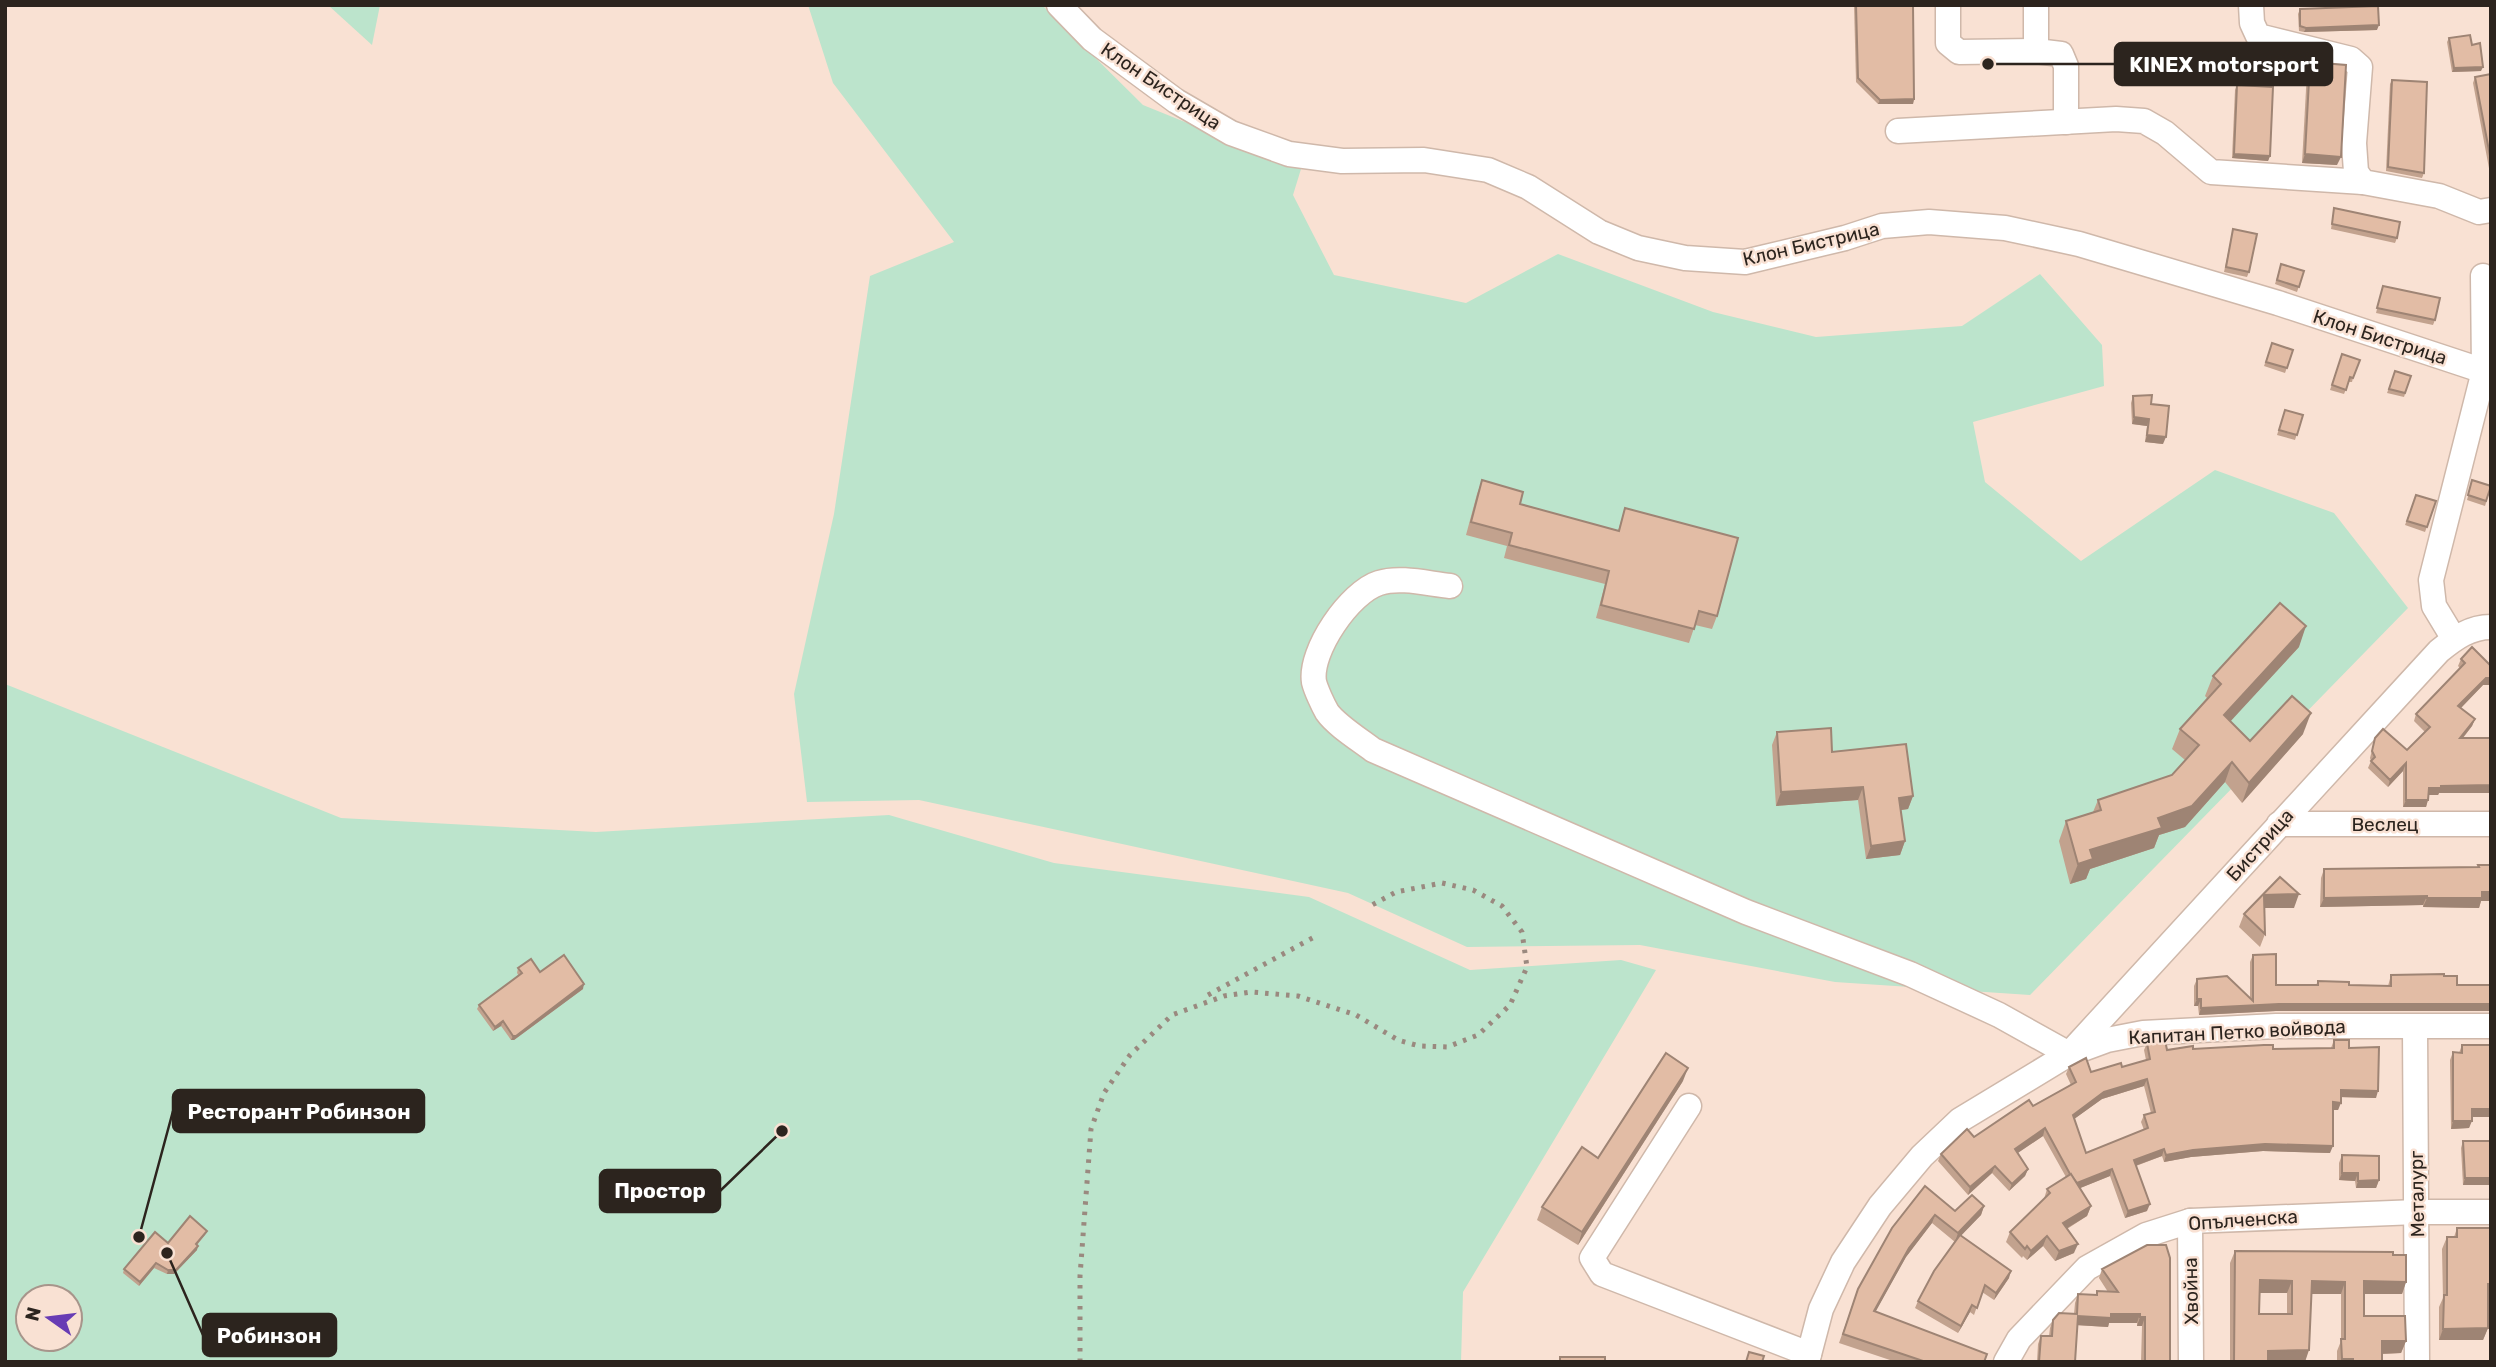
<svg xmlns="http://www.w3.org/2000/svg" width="2496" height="1367" viewBox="0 0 2496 1367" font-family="Rubik,sans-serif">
  <rect width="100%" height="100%" fill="#f9e1d3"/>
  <g fill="#bce4cc" fill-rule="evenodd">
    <polygon points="328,5 380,5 372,45"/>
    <polygon points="808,5 1042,5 1143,105 1301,169 1293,195 1334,275 1466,303 1558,254 1713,312 1816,337 1962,326 2040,274 2102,345 2104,386 1973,422 1985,482 2081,561 2215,470 2334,513 2408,608 2030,995 1835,982 1640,945 1467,947 1348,893 919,800 807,802 794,694 834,514 870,276 954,242 833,83"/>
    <path d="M5,684L341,818L596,832L889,815L1054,863L1309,897L1470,970L1621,960L1656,970L1463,1292L1461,1362H5ZM28,1297H70V1339H28Z"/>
  </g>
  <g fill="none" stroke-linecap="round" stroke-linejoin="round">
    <defs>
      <g id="minor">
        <polyline points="1059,5 1092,39 1176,101 1231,133 1289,154 1342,161 1424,160 1488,170 1528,187 1599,232 1638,248 1685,258 1745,262 1845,238 1882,226 1929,222 2005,228 2079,244 2278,303 2484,371"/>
        <polyline points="1948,5 1948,43 1959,52 2036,51 2061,54 2066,66 2066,122"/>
        <polyline points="2036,5 2036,51"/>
        <polyline points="2251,5 2252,23 2258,36 2351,59 2360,67 2354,143 2356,172 2363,182 2439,196 2479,212 2491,210"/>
        <polyline points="1898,131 2116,119 2144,121 2165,133 2211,172 2363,182"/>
        <path d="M1450,586C1429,584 1400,576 1379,583C1350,592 1309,651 1314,682C1316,690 1323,705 1327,712C1336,725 1360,740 1373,750L1746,912L1910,974L1999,1015L2069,1054L2439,651C2455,638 2470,627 2491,627"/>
        <polyline points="2454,639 2434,606 2431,580 2484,371 2483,276"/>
        <polyline points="2279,824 2491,824"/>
        <polyline points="2415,1027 2417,1362"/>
        <polyline points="1689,1106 1592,1258 1602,1274 1809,1354"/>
        <polyline points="2190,1221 2191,1362"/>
        <polyline points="1807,1362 1821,1309 1843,1262 1880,1206 1922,1156 1960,1120 2069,1054 2107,1040 2143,1033 2276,1026 2491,1026"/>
        <polyline points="2006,1362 2019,1339 2087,1268 2146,1235 2190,1221 2417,1212 2491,1212"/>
      </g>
    </defs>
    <use href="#minor" stroke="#cfb8aa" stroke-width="27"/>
    <use href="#minor" stroke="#fff" stroke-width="24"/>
    <g stroke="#9a897f" stroke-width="5" stroke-dasharray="3.5 7" stroke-linecap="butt">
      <polyline points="1208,995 1316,936"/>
      <polyline points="1080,1362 1080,1276 1091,1129 1104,1093 1130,1055 1172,1015 1224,996 1251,992 1298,996 1356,1015 1398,1040 1419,1046 1447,1047 1478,1035 1510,1005 1527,967 1522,932 1502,906 1473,890 1442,883 1396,892 1372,905"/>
    </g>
  </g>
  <g fill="#c2a28e" fill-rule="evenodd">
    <polygon points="1854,5 1913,5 1914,99 1913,104 1878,104 1856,82"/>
    <polygon points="2300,9 2377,30 2304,32 2299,31 2298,14"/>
    <polygon points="2449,38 2472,45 2481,71 2452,72 2447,42"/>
    <polygon points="2310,62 2337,165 2302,163 2307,71"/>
    <polygon points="2491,74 2491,179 2473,83 2475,77"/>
    <polygon points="2392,80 2424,173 2422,178 2386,171 2390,84"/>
    <polygon points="2237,85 2270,156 2268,161 2232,158 2235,90"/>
    <polygon points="2334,208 2397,238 2395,243 2331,229"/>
    <polygon points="2233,229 2249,272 2247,277 2224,272"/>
    <polygon points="2281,264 2304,271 2297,292 2275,284"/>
    <polygon points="2383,286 2435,320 2433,325 2376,313"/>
    <polygon points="2272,343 2293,350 2285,373 2264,366"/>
    <polygon points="2342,354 2353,378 2352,382 2349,382 2344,394 2330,390"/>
    <polygon points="2395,371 2411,376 2404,397 2387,393"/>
    <polygon points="2133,396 2163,444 2145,442 2147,426 2132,424 2131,403"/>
    <polygon points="2285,410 2303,415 2295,440 2277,435"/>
    <polygon points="1482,480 1520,504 1618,531 1625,508 1717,616 1712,629 1695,625 1689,643 1596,618 1605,584 1504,558 1507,546 1466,535 1477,494"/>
    <polygon points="2471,485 2491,486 2485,506 2467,500"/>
    <polygon points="2416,495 2436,501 2425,532 2405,525"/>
    <polygon points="2299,647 2230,721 2250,741 2303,734 2242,803 2225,782 2185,827 2159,835 2154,848 2090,869 2086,879 2070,884 2059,841 2066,821 2093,812 2098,800 2172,775 2185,760 2172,749 2180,729 2207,698 2205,696 2213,676"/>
    <polygon points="2472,647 2483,685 2461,708 2475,719 2472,726 2463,738 2491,738 2491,793 2439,793 2438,795 2429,795 2426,807 2403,807 2403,771 2388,787 2368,768 2371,761 2370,758 2375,738 2407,750 2425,732 2414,721 2416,714 2460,668 2458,666 2461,659"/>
    <polygon points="1777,732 1832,752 1913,796 1908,809 1901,810 1905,841 1900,855 1866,859 1858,800 1776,806 1772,745"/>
    <polygon points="2478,865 2491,865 2491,901 2481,901 2479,908 2423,907 2423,905 2320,907 2321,878 2324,869 2478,867"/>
    <polygon points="2280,877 2294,908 2265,908 2265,934 2260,947 2239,927 2244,914"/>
    <polygon points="2253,955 2276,985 2316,985 2318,981 2349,985 2388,986 2391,975 2444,976 2457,985 2491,1011 2276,1011 2199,1015 2198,1006 2194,1006 2194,986 2197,979 2250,998 2250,962"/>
    <polygon points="518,968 540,972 583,989 514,1040 511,1040 501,1026 493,1031 477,1009 479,1005 519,976 517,973"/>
    <path d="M2334,1040L2349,1048L2376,1098L2341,1097L2338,1110H2333L2330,1153L2263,1151L2191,1157L2164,1162L2162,1156L2136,1166L2147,1211L2125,1218L2110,1176L2080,1188L2091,1206L2087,1216L2067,1229L2074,1253L2055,1261L2043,1246L2027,1260L2023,1256L2022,1258L2006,1242L2010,1232L2044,1199L2047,1189L2066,1177L2043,1136L2017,1153L2028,1169L2025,1176L2009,1191L1992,1173L1968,1195L1938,1161L1941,1154L2071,1085L2066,1074L2069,1067L2091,1072L2122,1067L2146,1060L2144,1050L2147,1043L2167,1050L2331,1048ZM2144,1086L2151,1113L2144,1115L2141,1122L2144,1130L2086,1153L2074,1119L2102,1099Z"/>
    <polygon points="2462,1045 2491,1045 2491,1117 2472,1117 2469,1128 2451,1129 2450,1060 2453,1052 2459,1053"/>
    <polygon points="1683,1081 1578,1245 1537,1220 1542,1207"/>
    <polygon points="2463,1141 2491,1185 2463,1185 2461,1148"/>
    <polygon points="2342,1155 2379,1180 2376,1188 2356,1188 2355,1181 2339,1180 2339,1163"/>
    <polygon points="1925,1186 1955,1211 1984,1206 1981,1215 1960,1236 2009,1278 1994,1300 1982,1292 1974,1315 1970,1312 1958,1333 1915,1308 1918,1301 1958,1238 1955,1242 1932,1223 1906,1257 1875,1312 1984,1362 1896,1362 1839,1343 1858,1289"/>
    <polygon points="2457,1228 2488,1295 2488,1328 2483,1340 2439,1340 2439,1307 2443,1298 2442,1249 2447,1237 2454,1237"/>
    <polygon points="207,1231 205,1235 197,1245 197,1250 174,1274 167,1274 154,1268 139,1286 123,1273 124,1269 168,1243"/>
    <polygon points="2147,1245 2170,1362 2141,1362 2142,1326 2137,1326 2137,1323 2109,1323 2108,1327 2077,1325 2075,1362 2037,1362 2038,1344 2041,1336 2049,1336 2050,1328 2053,1320 2074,1314 2075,1303 2078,1294 2096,1295 2097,1291 2108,1292 2099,1278 2102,1269"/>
    <path d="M2235,1251L2393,1255L2406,1282L2402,1294H2364V1316L2406,1341L2401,1353L2382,1354V1362H2337V1351L2341,1341V1294H2311L2305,1362H2230V1263ZM2260,1293H2287V1314H2259Z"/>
  </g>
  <g fill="#9e8474">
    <polygon points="2379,25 2377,30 2304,32 2306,28"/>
    <polygon points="2483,67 2481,71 2452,72 2454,68"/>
    <polygon points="1914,99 1913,104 1878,104 1880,100"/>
    <polygon points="2234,154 2270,156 2268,161 2232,158"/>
    <polygon points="2305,154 2341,157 2337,165 2302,163"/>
    <polygon points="2134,417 2149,419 2147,426 2132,424"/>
    <polygon points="2147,435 2166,437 2163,444 2145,442"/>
    <polygon points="2306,626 2299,647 2217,736 2224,715"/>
    <polygon points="2486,678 2491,678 2491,685 2483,685 2456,713 2458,706"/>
    <polygon points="2311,713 2303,734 2242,803 2249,783"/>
    <polygon points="2475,719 2472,726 2457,745 2460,738"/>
    <polygon points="2232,762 2225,782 2185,827 2159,835 2154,848 2090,869 2086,879 2070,884 2078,864 2090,850 2158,818"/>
    <polygon points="2406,763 2403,771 2388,787 2390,780"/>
    <polygon points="2491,785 2491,793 2439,793 2438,795 2426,795 2429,788 2441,786"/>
    <polygon points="1863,787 1858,800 1776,806 1781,792"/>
    <polygon points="1913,796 1908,809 1894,811 1899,798"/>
    <polygon points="2406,800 2428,800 2426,807 2403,807"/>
    <polygon points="1905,841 1900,855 1866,859 1871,846"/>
    <polygon points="2482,892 2491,892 2491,901 2481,901 2479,908 2423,907 2427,898"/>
    <polygon points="2299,894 2294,908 2260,908 2264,895"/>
    <polygon points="2427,896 2423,905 2320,907 2324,898"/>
    <polygon points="584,984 583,989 514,1040 511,1040 513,1036"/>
    <polygon points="2197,999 2201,999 2198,1006 2194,1006"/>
    <polygon points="2279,1004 2491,1004 2491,1011 2276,1011 2199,1015 2201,1008"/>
    <polygon points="503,1021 501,1026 493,1031 495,1027"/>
    <polygon points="1688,1068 1683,1081 1578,1245 1582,1232"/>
    <polygon points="2147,1079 2144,1086 2102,1099 2070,1122 2073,1115 2104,1092"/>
    <polygon points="2341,1090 2378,1091 2376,1098 2338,1097"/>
    <polygon points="2333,1102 2341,1103 2338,1110 2330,1110"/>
    <polygon points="2472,1109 2491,1109 2491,1117 2469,1117"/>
    <polygon points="2453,1121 2472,1121 2469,1128 2451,1129"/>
    <polygon points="2045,1128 2043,1136 2012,1157 2015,1149"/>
    <polygon points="2265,1144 2333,1146 2330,1153 2263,1151 2191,1157 2164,1162 2166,1155 2193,1150"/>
    <polygon points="2164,1149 2162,1156 2132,1167 2134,1160"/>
    <polygon points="1995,1166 1992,1173 1968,1195 1970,1187"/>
    <polygon points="2028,1169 2025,1176 2009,1191 2012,1184"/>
    <polygon points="2112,1169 2110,1176 2073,1191 2076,1184"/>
    <polygon points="2342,1173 2358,1173 2355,1181 2339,1180"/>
    <polygon points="2465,1178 2491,1178 2491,1185 2463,1185"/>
    <polygon points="2379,1180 2376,1188 2356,1188 2358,1181"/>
    <polygon points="2150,1204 2147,1211 2125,1218 2128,1211"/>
    <polygon points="1984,1206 1981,1215 1955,1242 1958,1233"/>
    <polygon points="2091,1206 2087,1216 2059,1233 2063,1223"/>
    <polygon points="1935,1215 1932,1223 1906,1257 1871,1320 1874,1311 1909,1248"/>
    <polygon points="2047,1236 2043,1246 2027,1260 2031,1251"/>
    <polygon points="2078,1244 2074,1253 2055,1261 2059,1251"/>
    <polygon points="198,1246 197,1250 174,1274 167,1274 168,1270"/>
    <polygon points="156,1263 154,1268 139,1286 140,1282"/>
    <polygon points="2011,1271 2009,1278 1994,1300 1996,1293"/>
    <polygon points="2260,1280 2292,1281 2287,1293 2255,1293"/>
    <polygon points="2312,1281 2345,1282 2341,1294 2307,1294"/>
    <polygon points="2364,1281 2406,1282 2402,1294 2360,1294"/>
    <polygon points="2488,1284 2491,1284 2491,1295 2483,1296"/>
    <polygon points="1972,1305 1970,1312 1958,1333 1961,1326"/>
    <polygon points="2111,1314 2140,1314 2137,1323 2109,1323 2108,1327 2075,1325 2078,1316"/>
    <polygon points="2140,1317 2145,1317 2142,1326 2137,1326"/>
    <polygon points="2488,1328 2483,1340 2439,1340 2443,1329"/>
    <polygon points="2382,1341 2406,1341 2401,1353 2378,1354"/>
    <polygon points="2309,1350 2305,1362 2264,1362 2268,1351"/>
    <polygon points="2342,1359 2353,1359 2352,1362 2341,1362"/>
  </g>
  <g fill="#e2bca5" stroke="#9e8474" stroke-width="2" fill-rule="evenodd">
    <polygon points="1856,5 1913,5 1914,99 1880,100 1858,78"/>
    <polygon points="2378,6 2379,25 2306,28 2300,26 2300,9"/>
    <polygon points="2470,35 2472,45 2480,43 2483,67 2454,68 2449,38"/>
    <polygon points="2310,62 2346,65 2341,157 2305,154"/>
    <polygon points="2491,74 2491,161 2475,77"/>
    <polygon points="2392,80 2427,82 2424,173 2388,167"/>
    <polygon points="2237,85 2273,87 2270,156 2234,154"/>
    <polygon points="2334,208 2400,222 2397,238 2332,224"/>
    <polygon points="2233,229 2257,234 2249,272 2226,267"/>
    <polygon points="2281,264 2304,271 2299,287 2277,280"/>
    <polygon points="2383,286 2440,298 2435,320 2377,308"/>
    <polygon points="2272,343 2293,350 2287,368 2266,362"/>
    <polygon points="2342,354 2360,360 2353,378 2350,377 2346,390 2332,385"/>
    <polygon points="2395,371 2411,376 2405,393 2389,389"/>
    <polygon points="2152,395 2151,404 2169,406 2166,437 2147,435 2149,419 2134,417 2133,396"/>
    <polygon points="2285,410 2303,415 2297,435 2279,430"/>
    <polygon points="1482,480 1523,492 1520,504 1619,531 1625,508 1738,538 1717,616 1699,611 1694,629 1601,605 1609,571 1509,545 1512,533 1471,522"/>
    <polygon points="2472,480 2491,486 2486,501 2468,495"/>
    <polygon points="2416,495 2436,501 2427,527 2407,521"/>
    <polygon points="2280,603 2306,626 2224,715 2250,741 2292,696 2311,713 2249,783 2232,762 2192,806 2158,818 2162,828 2090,850 2093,859 2078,864 2066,821 2101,810 2098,800 2172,775 2199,745 2180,729 2221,684 2213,676"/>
    <polygon points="2472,647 2491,666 2491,678 2486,678 2458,706 2475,719 2460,738 2491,738 2491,785 2441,786 2441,788 2429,788 2428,800 2406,800 2406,763 2390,780 2371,761 2375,757 2372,751 2375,738 2383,729 2407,750 2430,727 2416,714 2465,663 2461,659"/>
    <polygon points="1831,728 1832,752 1906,744 1913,796 1899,798 1905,841 1871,846 1863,787 1781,792 1777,732"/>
    <polygon points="2478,865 2491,865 2491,892 2482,892 2482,898 2427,898 2427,896 2324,898 2324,869 2479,867"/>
    <polygon points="2280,877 2299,894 2264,895 2265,934 2244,914"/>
    <polygon points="2276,954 2276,985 2318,985 2318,981 2349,982 2349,985 2391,986 2391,975 2444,974 2444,976 2457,976 2457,985 2491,985 2491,1004 2279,1004 2201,1008 2201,999 2197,999 2197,979 2227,976 2253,1001 2253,955"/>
    <polygon points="564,955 584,984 516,1036 513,1036 503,1021 495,1027 479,1005 522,973 518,968 531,959 540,972"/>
    <path d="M2165,1040L2167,1050L2193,1046V1049L2264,1045H2273V1049L2334,1048V1040H2349V1048L2379,1047L2378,1091L2341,1090V1103L2333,1102V1146L2265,1144L2193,1150L2166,1155L2164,1149L2134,1160L2150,1204L2128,1211L2112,1169L2077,1183L2070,1174L2045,1128L2015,1149L2028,1169L2012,1184L1995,1166L1970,1187L1941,1154L1967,1129L1974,1137L2029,1100L2033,1106L2076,1082L2069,1067L2086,1058L2091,1072L2121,1063L2122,1067L2150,1059L2147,1043ZM2147,1079L2155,1112L2144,1115L2148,1128L2086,1153L2073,1115L2104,1092Z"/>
    <polygon points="2462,1045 2491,1045 2491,1109 2472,1109 2472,1121 2453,1121 2453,1052 2462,1053"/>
    <polygon points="1666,1053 1688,1068 1582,1232 1542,1207 1582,1147 1598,1158"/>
    <polygon points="2463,1141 2491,1141 2491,1178 2465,1178"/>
    <polygon points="2342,1155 2379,1156 2379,1180 2358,1181 2358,1173 2342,1173"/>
    <polygon points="2071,1174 2091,1206 2063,1223 2078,1244 2059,1251 2047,1236 2031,1251 2027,1246 2025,1249 2010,1232 2050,1193 2047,1189"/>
    <polygon points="1925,1186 1955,1211 1972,1195 1984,1206 1958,1233 1935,1215 1909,1248 1874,1311 1987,1354 1984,1362 1926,1362 1843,1334 1858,1289 1892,1228"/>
    <polygon points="190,1216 207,1231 196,1244 198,1246 176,1270 168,1270 156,1263 140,1282 124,1269 155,1232 168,1243"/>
    <polygon points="2457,1228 2491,1228 2491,1284 2488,1284 2488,1328 2443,1329 2444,1295 2447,1295 2447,1237 2457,1237"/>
    <polygon points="1960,1235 2011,1271 1996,1293 1985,1285 1977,1308 1972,1305 1961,1326 1918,1301 1934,1271"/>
    <polygon points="2147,1245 2166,1245 2170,1258 2170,1362 2145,1362 2145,1317 2140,1317 2140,1314 2111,1314 2111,1318 2078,1316 2075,1362 2039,1362 2041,1336 2052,1336 2053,1320 2059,1313 2077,1314 2078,1294 2097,1295 2097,1291 2118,1292 2102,1269"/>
    <path d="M2235,1251L2393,1252V1255H2406V1282L2364,1281V1316H2405L2406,1341H2382V1362H2353V1359H2342L2341,1339H2345V1282L2312,1281L2309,1350L2268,1351V1362H2234ZM2260,1280L2292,1281V1314H2259Z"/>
    <polygon points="1749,1352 1764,1356 1762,1362 1746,1362"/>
    <rect x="1560" y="1357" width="45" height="5"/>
  </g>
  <g text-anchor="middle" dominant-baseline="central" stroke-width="5" stroke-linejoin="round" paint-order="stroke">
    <g font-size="19" fill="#2c241e" stroke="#f9e1d3">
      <text transform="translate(1161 86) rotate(34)">Клон Бистрица</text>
      <text transform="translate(1811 244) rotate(-13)">Клон Бистрица</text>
      <text transform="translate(2380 337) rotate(18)">Клон Бистрица</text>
      <text x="2385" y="824">Веслец</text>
      <text transform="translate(2260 845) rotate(-48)">Бистрица</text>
      <text transform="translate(2237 1032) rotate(-3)">Капитан Петко войвода</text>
      <text transform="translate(2417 1194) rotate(-91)">Металург</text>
      <text transform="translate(2243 1220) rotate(-4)">Опълченска</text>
      <text transform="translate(2191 1291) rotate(-91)">Хвойна</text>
    </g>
  </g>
  <path fill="none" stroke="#2c241e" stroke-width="2.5" d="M1988 64L2115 64M139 1237L173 1111M782 1131L720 1191M167 1253L203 1335"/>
  <g fill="#2c241e" stroke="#f9e1d3" stroke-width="2.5">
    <circle cx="1988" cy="64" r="7"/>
    <circle cx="139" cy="1237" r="7"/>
    <circle cx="782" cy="1131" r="7"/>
    <circle cx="167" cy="1253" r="7"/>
  </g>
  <g fill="#2c241e" stroke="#2c241e" stroke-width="2.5">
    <rect x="2115" y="43" width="217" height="42" rx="7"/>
    <rect x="173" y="1090" width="251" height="42" rx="7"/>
    <rect x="600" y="1170" width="120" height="42" rx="7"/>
    <rect x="203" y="1314" width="133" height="42" rx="7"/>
  </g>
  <g font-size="21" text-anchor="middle" font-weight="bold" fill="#fff">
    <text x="2224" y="72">KINEX motorsport</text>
    <text x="299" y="1119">Ресторант Робинзон</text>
    <text x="660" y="1198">Простор</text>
    <text x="269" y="1343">Робинзон</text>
  </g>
  <rect width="2496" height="1367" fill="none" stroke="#2c241e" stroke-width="14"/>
  <g transform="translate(49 1318) rotate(284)"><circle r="33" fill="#f9e1d3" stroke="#a7958b" stroke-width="2"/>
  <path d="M0-5L12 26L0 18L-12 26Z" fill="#683cb4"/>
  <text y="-10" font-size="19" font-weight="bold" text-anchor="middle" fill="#2c241e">N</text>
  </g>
</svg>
